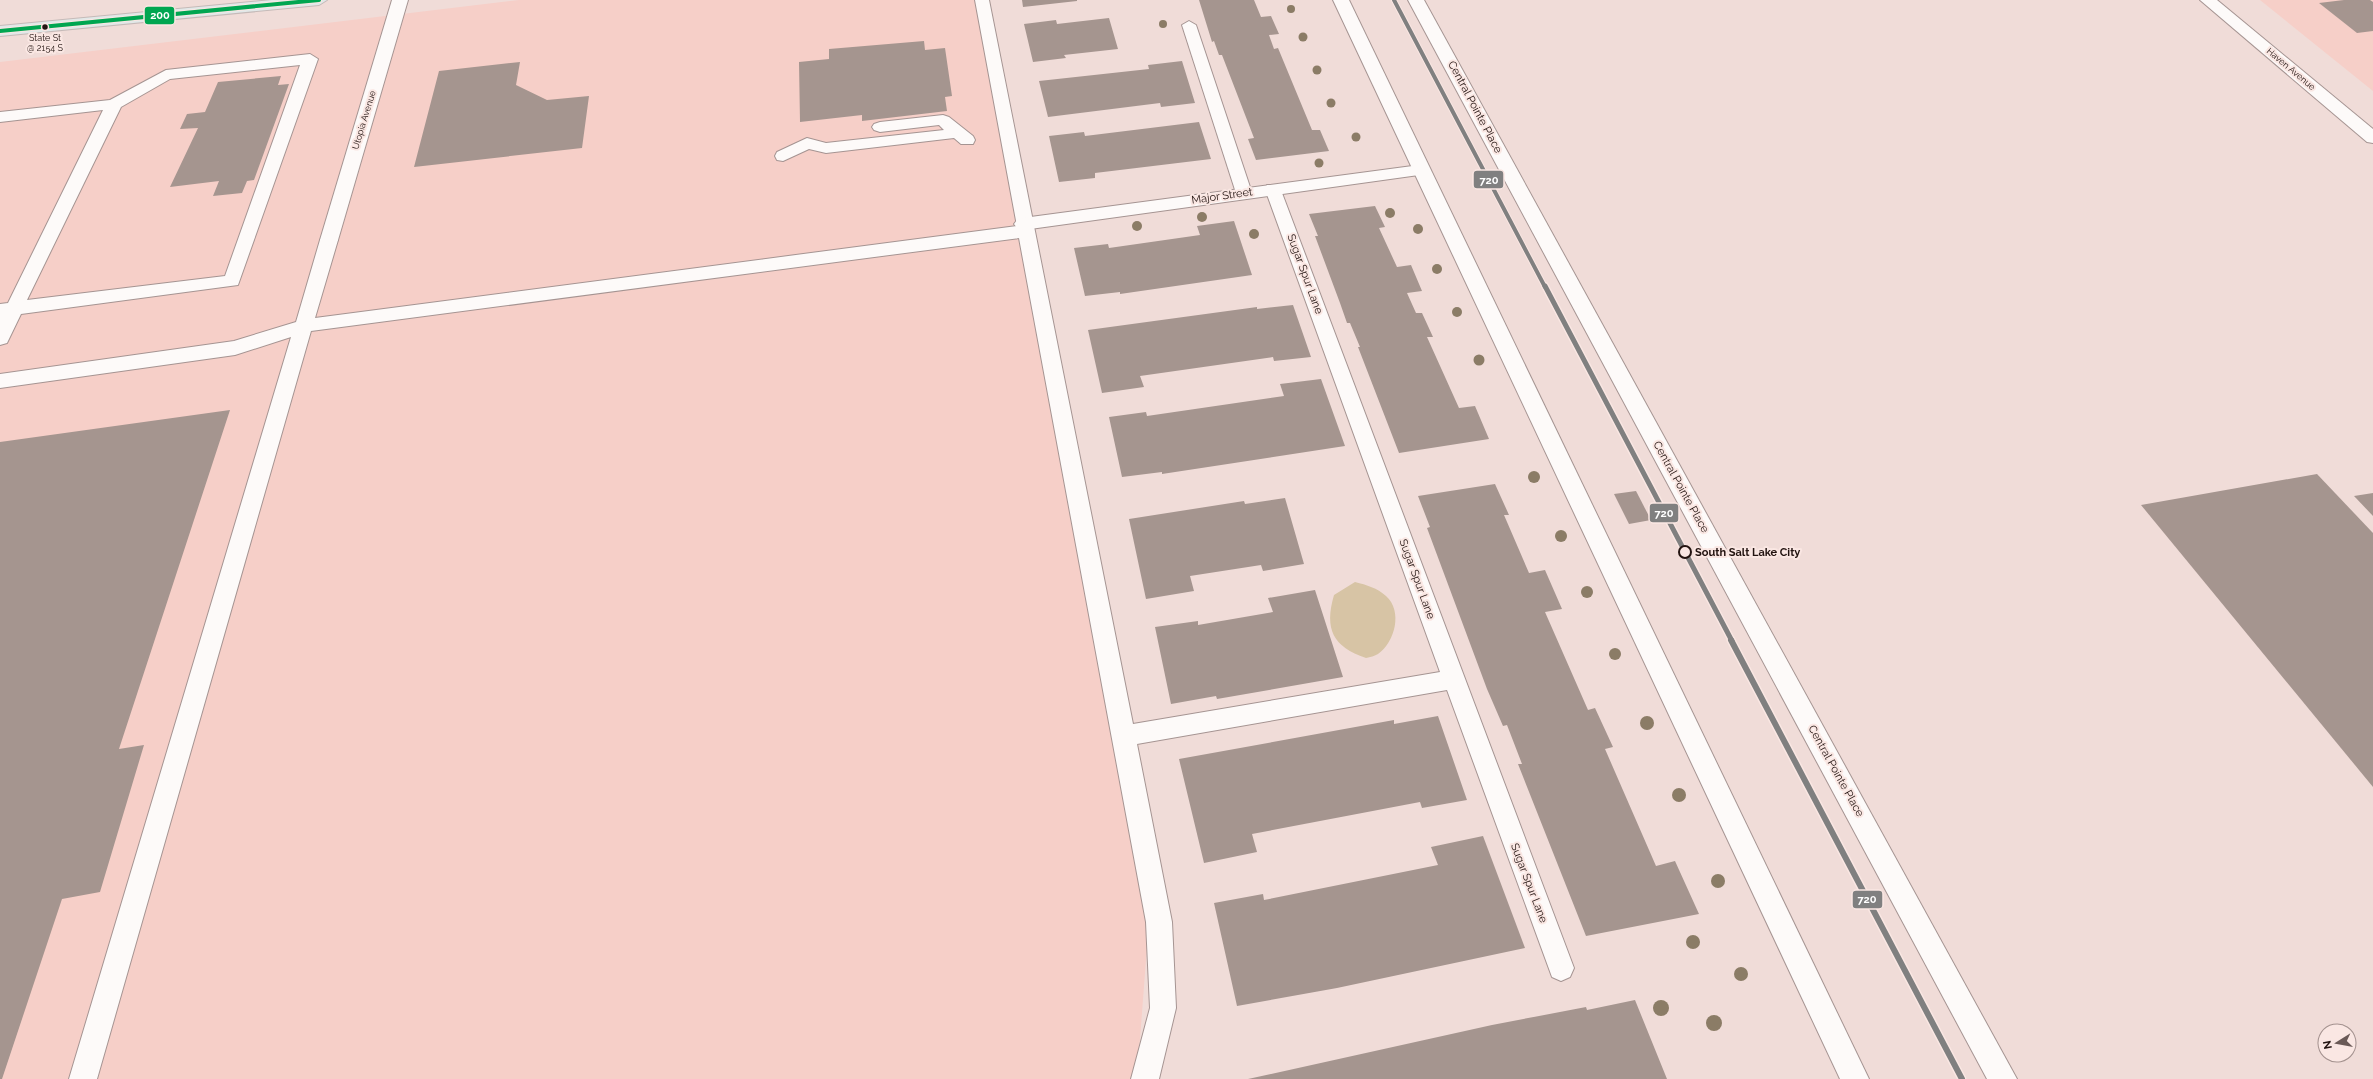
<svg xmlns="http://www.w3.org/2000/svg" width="2373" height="1079" viewBox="0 0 2373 1079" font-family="Raleway,sans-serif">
  <rect width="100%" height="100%" fill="#f0dcd8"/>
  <g fill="#f6cfc8">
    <polygon points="519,0 975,0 1149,920 1137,1079 0,1079 0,62"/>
    <polygon points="2260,0 2373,0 2373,91"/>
  </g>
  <path fill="#d7c4a5" d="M1355,582C1367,585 1377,588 1386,596C1403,611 1395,642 1378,654C1375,656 1370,657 1366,658C1333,647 1324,629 1334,595Z"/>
  <g fill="#a5958f">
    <polygon points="1022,0 1077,0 1077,1 1023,7"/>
    <polygon points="1199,0 1254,0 1261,17 1271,16 1279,34 1269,35 1274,49 1278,48 1312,130 1320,130 1329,151 1256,160 1248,139 1254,138 1222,55 1219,55 1214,41 1212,42"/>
    <polygon points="2344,0 2370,0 2373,2 2373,31 2357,33 2319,3"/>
    <polygon points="1109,18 1118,49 1064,55 1066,58 1033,62 1024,24 1056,20 1057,24"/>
    <polygon points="924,41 925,50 945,48 952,96 945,97 947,111 862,121 862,115 800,122 799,62 829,59 829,49"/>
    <polygon points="1182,61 1195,103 1161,107 1160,103 1048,117 1039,81 1149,69 1148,65"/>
    <polygon points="520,62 516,85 547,100 589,96 582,148 414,167 439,71"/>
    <polygon points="281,76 278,85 289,84 254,180 247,181 242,193 213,196 219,181 170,187 198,128 180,129 187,114 205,112 218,82"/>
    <polygon points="1199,122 1211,159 1095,173 1095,178 1059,182 1049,136 1084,132 1085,136"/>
    <polygon points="1375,206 1385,227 1379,228 1397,267 1411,265 1422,291 1407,293 1416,313 1422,313 1433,337 1427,337 1459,408 1475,406 1489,439 1399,453 1358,347 1360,347 1350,323 1347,323 1340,303 1315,236 1318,236 1309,214"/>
    <polygon points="1234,221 1252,275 1120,294 1120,292 1085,296 1074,248 1108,244 1109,248 1200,235 1197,226"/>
    <polygon points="1293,305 1311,357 1274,361 1273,357 1140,376 1144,387 1102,393 1088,330 1257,307 1257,309"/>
    <polygon points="1321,379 1345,446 1162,474 1162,472 1122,477 1109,417 1146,412 1147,416 1284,396 1280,384"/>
    <polygon points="230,410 119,749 144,745 100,892 62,899 2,1079 0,1079 0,442"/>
    <polygon points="2317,474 2373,533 2373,787 2141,505"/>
    <polygon points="1495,484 1509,515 1504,515 1529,573 1545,570 1562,609 1545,612 1588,710 1595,708 1613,747 1605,749 1656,866 1675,861 1699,914 1586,936 1518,764 1522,764 1507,725 1503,726 1487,689 1427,528 1430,527 1418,496"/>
    <polygon points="1636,491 1651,520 1629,524 1614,494"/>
    <polygon points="2373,493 2373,516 2354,496"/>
    <polygon points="1285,498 1304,564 1263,571 1261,565 1190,576 1194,591 1146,599 1129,519 1244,501 1245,504"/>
    <polygon points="1315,590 1343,677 1217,699 1216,696 1171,704 1155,627 1198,621 1198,625 1273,612 1268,598"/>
    <polygon points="1438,716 1467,800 1422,808 1420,802 1252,834 1257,852 1204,863 1179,759 1394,720 1394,724"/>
    <polygon points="1483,836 1525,948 1337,988 1237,1006 1214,903 1263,894 1264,900 1438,865 1431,847"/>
    <polygon points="1635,1000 1667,1079 1248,1079 1492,1025 1586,1007 1587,1010"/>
  </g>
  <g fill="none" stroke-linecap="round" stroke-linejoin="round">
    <defs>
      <g id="lane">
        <polygon points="975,0 989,0 1133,724 1440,672 1265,189 1267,185 1279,185 1574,968 1570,977 1561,981 1552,977 1447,690 1137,744 1172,922 1176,1008 1159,1079 1131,1079 1150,1008 1146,922 1019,238 311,331 97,1079 69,1079 291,337 235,355 0,388 0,374 234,341 296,322 320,240 323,236 329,234 335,236 338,240 315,318 1017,226"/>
        <polygon points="1189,21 1196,25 1252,193 1250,197 1238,197 1236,193 1182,25"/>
        <path d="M310,54L318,59L238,285L21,314L7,343L0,345V304L8,303L103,110L0,122V112L110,100L166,70ZM300,65L225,276L27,300L121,107L170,79Z"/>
        <polygon points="943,115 949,117 973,136 975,140 973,144 961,144 954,138 826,153 809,149 783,161 777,160 775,156 777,152 807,138 826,143 944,130 939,125 880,132 874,130 872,127 874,124 880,122"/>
      </g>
      <g id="street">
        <polygon points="392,0 408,0 338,240 335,244 329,246 323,244 320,240"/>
        <polygon points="2200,0 2217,0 2373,129 2373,143 2367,142"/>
        <polygon points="1420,165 1426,166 1429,170 1426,174 1023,230 1017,228 1014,224 1017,220 1023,218"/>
      </g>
      <g id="secondary">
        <polygon points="1333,0 1349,0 1869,1079 1840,1079"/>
        <polygon points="1408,0 1424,0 2017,1079 1987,1079"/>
      </g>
      <polygon id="primary" points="272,0 327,0 319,5 0,36 0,26"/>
    </defs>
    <use href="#lane" stroke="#a59492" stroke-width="2"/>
    <use href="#street" stroke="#a59492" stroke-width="2"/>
    <use href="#secondary" stroke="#a59492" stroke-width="2"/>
    <use href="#primary" stroke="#c5bab8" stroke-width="2"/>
    <use href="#lane" fill="#fdfaf9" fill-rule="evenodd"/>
    <use href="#street" fill="#fdfaf9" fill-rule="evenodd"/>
    <use href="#secondary" fill="#fdfaf9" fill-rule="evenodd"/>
    <use href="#primary" fill="#e2e8e8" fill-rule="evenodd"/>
    <defs>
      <polyline id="bus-1" points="0,31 319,0"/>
    </defs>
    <use href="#bus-1" stroke="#fae7e3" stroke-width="6"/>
    <use href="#bus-1" stroke="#00a651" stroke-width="4"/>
    <defs>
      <polyline id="tram-1-far2" points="1394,0 1545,287"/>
      <polyline id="tram-1-far1" points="1545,286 1732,641"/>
      <polyline id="tram-1" points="1731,640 1962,1079"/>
    </defs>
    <use href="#tram-1-far2" stroke="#fae7e3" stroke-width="6"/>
    <use href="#tram-1-far1" stroke="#fae7e3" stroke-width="8"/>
    <use href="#tram-1" stroke="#fae7e3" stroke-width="9"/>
    <use href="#tram-1-far2" stroke="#808080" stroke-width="4"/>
    <use href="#tram-1-far1" stroke="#808080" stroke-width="5"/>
    <use href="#tram-1" stroke="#808080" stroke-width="6"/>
  </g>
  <g fill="#8b7c66">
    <circle cx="1291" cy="9" r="4"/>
    <circle cx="1163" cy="24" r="4"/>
    <circle cx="1303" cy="37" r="4.5"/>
    <circle cx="1317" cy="70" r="4.5"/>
    <circle cx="1331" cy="103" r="4.5"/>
    <circle cx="1356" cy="137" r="4.5"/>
    <circle cx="1319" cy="163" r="4.5"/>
    <circle cx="1390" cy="213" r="5"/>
    <circle cx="1202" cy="217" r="5"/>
    <circle cx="1137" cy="226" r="5"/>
    <circle cx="1418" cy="229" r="5"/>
    <circle cx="1254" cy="234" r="5"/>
    <circle cx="1437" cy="269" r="5"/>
    <circle cx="1457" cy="312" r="5"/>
    <circle cx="1479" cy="360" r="5.5"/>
    <circle cx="1534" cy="477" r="6"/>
    <circle cx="1561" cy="536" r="6"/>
    <circle cx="1587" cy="592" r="6"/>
    <circle cx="1615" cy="654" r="6"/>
    <circle cx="1647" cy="723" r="7"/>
    <circle cx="1679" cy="795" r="7"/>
    <circle cx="1718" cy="881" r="7"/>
    <circle cx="1693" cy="942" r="7"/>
    <circle cx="1741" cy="974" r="7"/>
    <circle cx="1661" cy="1008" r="8"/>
    <circle cx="1714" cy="1023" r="8"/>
  </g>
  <circle fill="#221310" stroke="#fae7e3" stroke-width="1.5" cx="45" cy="27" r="3.5"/>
  <circle fill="#fae7e3" stroke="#221310" stroke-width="2" cx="1685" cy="552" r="6"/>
  <g text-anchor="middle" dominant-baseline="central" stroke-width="4" stroke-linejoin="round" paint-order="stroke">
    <g font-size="9" fill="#221310" stroke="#fae7e3">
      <text x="45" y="38">State St<tspan x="45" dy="10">@ 2154 S</tspan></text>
    </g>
    <g font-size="9" fill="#221310" stroke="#fae7e3">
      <text transform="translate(2291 69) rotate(40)">Haven Avenue</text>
      <text transform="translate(364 120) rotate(-73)">Utopia Avenue</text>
    </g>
    <g font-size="11" fill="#221310" stroke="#fae7e3">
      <text transform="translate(1475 107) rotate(62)">Central Pointe Place</text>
      <text transform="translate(1222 196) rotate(-8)">Major Street</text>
      <text transform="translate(1305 274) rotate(70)">Sugar Spur Lane</text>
      <text transform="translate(1681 487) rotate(61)">Central Pointe Place</text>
      <text transform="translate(1417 579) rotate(70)">Sugar Spur Lane</text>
      <text transform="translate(1836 771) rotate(61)">Central Pointe Place</text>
      <text transform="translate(1529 883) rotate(69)">Sugar Spur Lane</text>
    </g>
    <g font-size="11" font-weight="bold" fill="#221310" stroke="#fae7e3" text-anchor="start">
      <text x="1695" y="552">South Salt Lake City</text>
    </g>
  </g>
  <g stroke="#fae7e3" stroke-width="1.5">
    <rect x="144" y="6" width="31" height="19" rx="4" fill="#00a651"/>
    <rect x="1473" y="170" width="31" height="19" rx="4" fill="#808080"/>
    <rect x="1649" y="503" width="30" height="20" rx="4" fill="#808080"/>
    <rect x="1852" y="890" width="31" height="19" rx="4" fill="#808080"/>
  </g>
  <g font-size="11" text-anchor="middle" font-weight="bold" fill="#fff">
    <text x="160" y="19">200</text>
    <text x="1489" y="184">720</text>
    <text x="1664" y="517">720</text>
    <text x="1867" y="903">720</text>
  </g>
  <g transform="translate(2337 1043) rotate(259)"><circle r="19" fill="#fae7e3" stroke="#a4928f"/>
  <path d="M0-3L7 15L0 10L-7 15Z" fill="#6a5956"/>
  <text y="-6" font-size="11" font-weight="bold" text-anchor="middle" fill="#221310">N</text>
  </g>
</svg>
